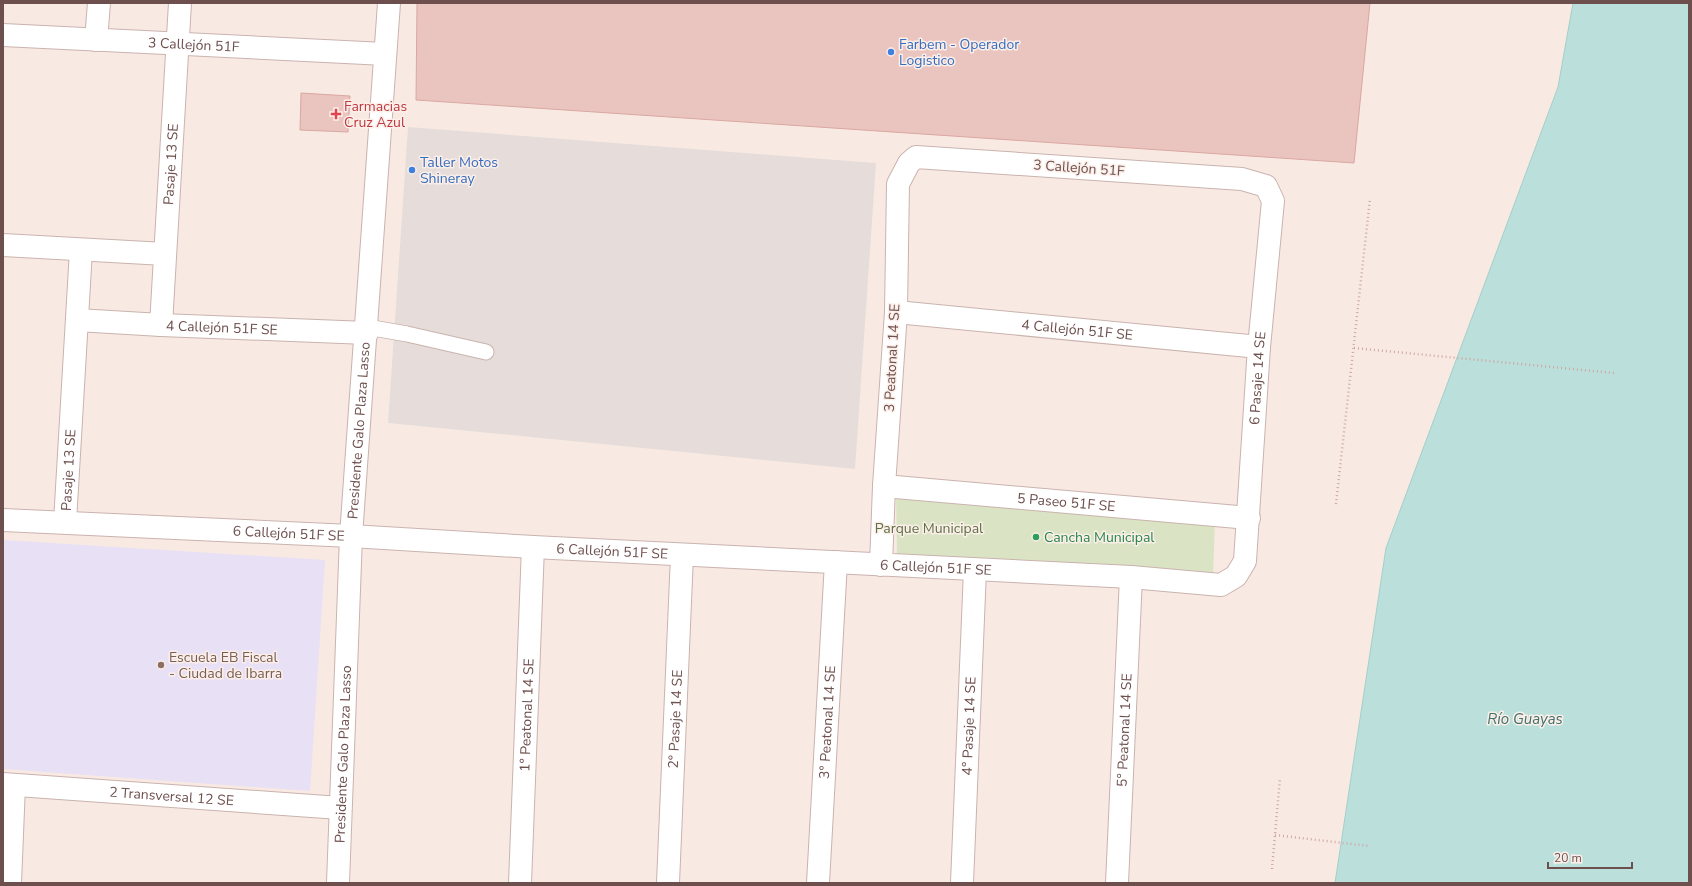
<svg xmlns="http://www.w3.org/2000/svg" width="1692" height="886" viewBox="0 0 1692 886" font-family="'Nunito Sans',sans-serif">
  <rect width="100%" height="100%" fill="#f8eae3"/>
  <polygon fill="#e6ddda" points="408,127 876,163 855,469 388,423"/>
  <polygon fill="#e8e0f5" points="3,540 325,560 310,791 3,769"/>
  <polygon fill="#dae4c4" points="896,493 1215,519 1213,578 897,559"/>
  <polygon fill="#bbdfda" stroke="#a3cfca" points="1573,3 1689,3 1689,883 1335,883 1386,548 1558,87"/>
  <g fill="#eac4bf" stroke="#daa7a1">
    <polygon points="417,3 1370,3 1354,163 416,100"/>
    <polygon points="301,93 350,96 348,132 300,130"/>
  </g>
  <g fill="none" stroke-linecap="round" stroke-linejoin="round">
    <defs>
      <polyline id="lane" points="367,327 407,334 486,352"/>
      <g id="street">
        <path id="s1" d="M3,35L385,54"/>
        <polyline points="96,40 99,3"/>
        <polyline points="3,245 165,254"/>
        <path id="s2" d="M896,312L1259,347"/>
        <path id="s3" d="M77,320L161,325L367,333"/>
        <path id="s4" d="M161,325L180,3"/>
        <path id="s5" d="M884,486L1249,518"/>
        <path id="s6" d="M3,520L351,536L533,547L1131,577L1221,585L1236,576L1245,561L1259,347L1273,201L1266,186L1242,179L916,157L909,163L898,184L896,312L884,486L881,565"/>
        <path id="s7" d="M65,522L81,250"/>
        <path id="s8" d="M3,784L340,808"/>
        <polyline points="10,883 14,785"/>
        <path id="s9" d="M338,883L351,536L389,3"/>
        <path id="s10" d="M520,883L533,547"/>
        <path id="s11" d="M668,883L682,555"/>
        <path id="s12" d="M818,883L836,562"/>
        <path id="s13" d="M962,883L975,570"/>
        <path id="s14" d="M1117,883L1131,577"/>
      </g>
    </defs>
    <use href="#lane" stroke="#cab3ae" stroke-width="17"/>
    <use href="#street" stroke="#cab3ae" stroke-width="24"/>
    <g stroke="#cea7a3" stroke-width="2.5" stroke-dasharray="1 3" stroke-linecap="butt">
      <polyline points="1354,348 1614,373"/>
      <polyline points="1336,504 1370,199"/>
      <polyline points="1275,835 1369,846"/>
      <polyline points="1272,869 1280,778"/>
    </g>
    <use href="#lane" stroke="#fff" stroke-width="15"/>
    <use href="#street" stroke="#fff" stroke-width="22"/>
  </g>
  <g fill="#3f7fe0" stroke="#fcefe9" stroke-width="1.5">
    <circle cx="891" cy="52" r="4"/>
    <circle cx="412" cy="170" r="4"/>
  </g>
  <path fill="#e0444e" stroke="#fcefe9" stroke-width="1.5" d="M334 108h4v4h4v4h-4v4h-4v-4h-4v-4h4z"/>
  <circle fill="#2e9e5b" stroke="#fcefe9" stroke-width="1.5" cx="1036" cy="537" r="4"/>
  <circle fill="#8d6e63" stroke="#fcefe9" stroke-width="1.5" cx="161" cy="665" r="4"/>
  <g text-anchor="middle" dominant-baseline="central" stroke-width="3" stroke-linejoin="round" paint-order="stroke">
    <g font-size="14" fill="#366cbe" stroke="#fcefe9" text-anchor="start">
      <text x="899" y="44">Farbem - Operador<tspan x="899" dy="16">Logistico</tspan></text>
      <text x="420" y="162">Taller Motos<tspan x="420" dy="16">Shineray</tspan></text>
    </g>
    <g font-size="14" fill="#6d4f4d" stroke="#fcefe9">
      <text stroke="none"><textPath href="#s1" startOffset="191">3 Callejón 51F</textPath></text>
      <text stroke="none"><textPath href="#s4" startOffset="161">Pasaje 13 SE</textPath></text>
      <text transform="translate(1079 168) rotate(4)">3 Callejón 51F</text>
      <text stroke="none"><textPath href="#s3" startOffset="145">4 Callejón 51F SE</textPath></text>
      <text stroke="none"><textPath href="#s2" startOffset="182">4 Callejón 51F SE</textPath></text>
      <text transform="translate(892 358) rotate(-87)">3 Peatonal 14 SE</text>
      <text stroke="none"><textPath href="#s6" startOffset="1438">6 Pasaje 14 SE</textPath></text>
      <text stroke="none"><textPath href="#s9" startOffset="453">Presidente Galo Plaza Lasso</textPath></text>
      <text stroke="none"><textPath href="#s7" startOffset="52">Pasaje 13 SE</textPath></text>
      <text stroke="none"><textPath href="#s5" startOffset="183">5 Paseo 51F SE</textPath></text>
      <text stroke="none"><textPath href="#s6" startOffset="286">6 Callejón 51F SE</textPath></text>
      <text stroke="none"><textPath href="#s6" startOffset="610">6 Callejón 51F SE</textPath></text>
      <text stroke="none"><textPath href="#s6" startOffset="934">6 Callejón 51F SE</textPath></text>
      <text stroke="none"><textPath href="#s10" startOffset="168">1° Peatonal 14 SE</textPath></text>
      <text stroke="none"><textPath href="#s11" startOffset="164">2° Pasaje 14 SE</textPath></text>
      <text stroke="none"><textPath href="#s12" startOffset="161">3° Peatonal 14 SE</textPath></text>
      <text stroke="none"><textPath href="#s13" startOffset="157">4° Pasaje 14 SE</textPath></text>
      <text stroke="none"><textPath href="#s14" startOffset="153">5° Peatonal 14 SE</textPath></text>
      <text stroke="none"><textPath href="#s9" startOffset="129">Presidente Galo Plaza Lasso</textPath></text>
      <text stroke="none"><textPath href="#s8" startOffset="169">2 Transversal 12 SE</textPath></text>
    </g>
    <g font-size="14" fill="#be3a42" stroke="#fcefe9" text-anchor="start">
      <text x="344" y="106">Farmacias<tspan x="344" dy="16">Cruz Azul</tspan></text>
    </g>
    <g font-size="14" fill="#5f7147" stroke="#fcefe9">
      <text x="929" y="528">Parque Municipal</text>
    </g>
    <g font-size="14" fill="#27864d" stroke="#fcefe9" text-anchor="start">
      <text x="1044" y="537">Cancha Municipal</text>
    </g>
    <g font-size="14" fill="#785e54" stroke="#fcefe9" text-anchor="start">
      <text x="169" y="657">Escuela EB Fiscal<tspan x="169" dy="16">- Ciudad de Ibarra</tspan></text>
    </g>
    <g font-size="15" font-style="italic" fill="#43716c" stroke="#fcefe9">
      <text x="1525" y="719">Río Guayas</text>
    </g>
  </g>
  <rect width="1692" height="886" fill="none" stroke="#6d4f4d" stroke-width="8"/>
  <path d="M1548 862v6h84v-6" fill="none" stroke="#6d4f4d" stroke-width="2"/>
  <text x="1554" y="862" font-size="12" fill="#6d4f4d" stroke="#fcefe9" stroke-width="3" paint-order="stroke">20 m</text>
</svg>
